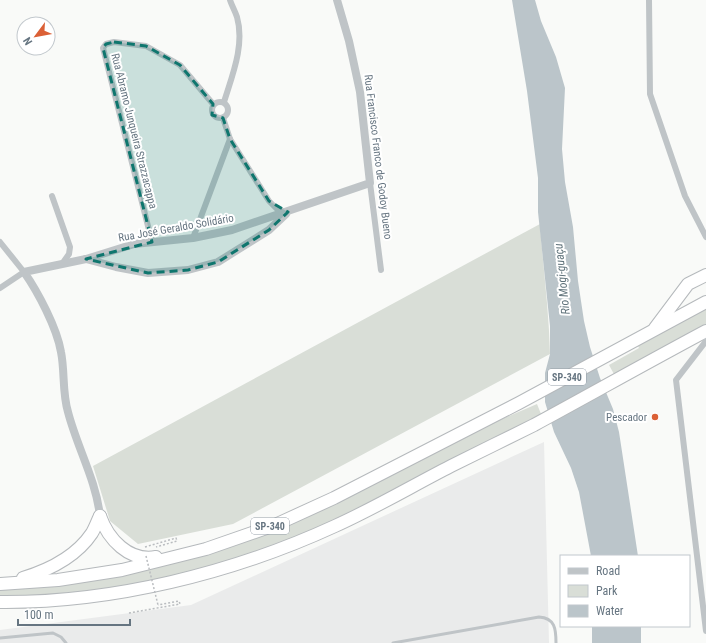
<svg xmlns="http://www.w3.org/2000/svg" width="706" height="643" viewBox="0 0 706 643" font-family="'Roboto Condensed',sans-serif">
  <rect width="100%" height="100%" fill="#f9faf8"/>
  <polygon fill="#eaebeb" points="544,442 549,643 0,643 0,630 191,605"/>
  <g fill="#d9ded7">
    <path d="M540,224C543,267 549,311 550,354L233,524L138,544L110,521L93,466Z"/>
    <polygon points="706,307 706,326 615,376 609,365 639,348 637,344"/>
    <polygon points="537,404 541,414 352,513 321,527 241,558 166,578 107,589 0,599 0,588 108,577 154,568 199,556 481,428"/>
  </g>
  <g fill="#bbc5ca">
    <polygon points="512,0 535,0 541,21 556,57 565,88 562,149 565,182 573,227 578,281 584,321 590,347 600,378 613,409 619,432 638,556 591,556 579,492 571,468 554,432 545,402 545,373 550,354 550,326 538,212 538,178 527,91"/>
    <rect x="592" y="626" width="49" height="17"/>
  </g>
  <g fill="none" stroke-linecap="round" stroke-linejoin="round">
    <defs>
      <g id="motorway">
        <polyline points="655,328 688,284 706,275"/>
        <path d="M100,516C108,539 129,562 156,557"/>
        <path d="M23,578C49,570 76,557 92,533C95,528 97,522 100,516"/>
        <polyline points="0,584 58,580 122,570 206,549 275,525 334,498 519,403 706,302"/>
        <path d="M0,602C112,603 233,573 335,526C375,508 412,486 451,466C479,452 506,439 534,425C591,394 648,362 706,331"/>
      </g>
    </defs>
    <use href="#motorway" stroke="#b5b9bc" stroke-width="14"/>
    <g stroke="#babdc0" stroke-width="1.5" stroke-dasharray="2 2" stroke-linecap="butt">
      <polyline points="145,547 176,538 177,541 156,547"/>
      <polyline points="129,613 180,604 179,601 158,605"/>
    </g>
    <g stroke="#bfc4c7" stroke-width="3">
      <polyline points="0,638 53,633 61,637 66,643"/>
      <path d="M393,643L539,617C555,618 556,629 556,643"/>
    </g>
    <g stroke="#bfc4c7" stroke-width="6">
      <polyline points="649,0 650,94 685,196 706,237"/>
      <circle cx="220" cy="110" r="8"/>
      <path d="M224,102C232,76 245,45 237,17C235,11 232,6 230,0"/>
      <polyline points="223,118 230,139 269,201 277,209 286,212"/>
      <polyline points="370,183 381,270"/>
      <polyline points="52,196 70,247 69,254 62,264"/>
      <polyline points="193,238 230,139"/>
      <polyline points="0,242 24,272 0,288"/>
      <polyline points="152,242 103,48 106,44 114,42 146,46 180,65 213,104"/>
      <polyline points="706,341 676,380 706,631"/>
    </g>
    <g stroke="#bfc4c7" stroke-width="8">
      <polyline points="86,259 116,267 148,273 188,270 218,262 269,230 286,214"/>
      <path d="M100,516C96,480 77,447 68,412C62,392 65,372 61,352C57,328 38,292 24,272L86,259L134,244L193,238L232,230L370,183L360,92L349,41L337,0"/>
    </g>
    <use href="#motorway" stroke="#fff" stroke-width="12"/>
    <polyline stroke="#babdc0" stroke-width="1.5" stroke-dasharray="2 2" stroke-linecap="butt" points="146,556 158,605"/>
  </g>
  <path fill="#0f766e" fill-opacity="0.2" stroke="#0f766e" stroke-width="3" stroke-dasharray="8 5" stroke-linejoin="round" d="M114,42L146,46L180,65L213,104L212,115L223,118L230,139L269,201L288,212L269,230L218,262L188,270L148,273L86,259L152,242L103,48L106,44Z"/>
  <circle fill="#db6036" stroke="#fff" stroke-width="1.5" cx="655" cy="417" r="4"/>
  <g text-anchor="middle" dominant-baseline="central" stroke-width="4" stroke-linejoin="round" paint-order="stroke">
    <g fill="#fff" stroke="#949ea7" stroke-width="1">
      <rect x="548" y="369" width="38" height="16" rx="3"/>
      <rect x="251" y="518" width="38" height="16" rx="3"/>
    </g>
    <g font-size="10" font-weight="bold" fill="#667581">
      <text x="567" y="377">SP-340</text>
      <text x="270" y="526">SP-340</text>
    </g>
    <g font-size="11" fill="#667581" stroke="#fff">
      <text transform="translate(134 131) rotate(76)">Rua Abramo Junqueira Strazzacappa</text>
      <text transform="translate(378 157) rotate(83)">Rua Francisco Franco de Godoy Bueno</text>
      <text transform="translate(176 228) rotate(-10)">Rua José Geraldo Solidário</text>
    </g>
    <g font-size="11" fill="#667581" stroke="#fff" text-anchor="end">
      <text x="647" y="417">Pescador</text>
    </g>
    <g font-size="12" font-style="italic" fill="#60737b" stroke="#fff">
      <text transform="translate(562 279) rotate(-96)">Rio Mogi-guaçu</text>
    </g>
  </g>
  <rect x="560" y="555" width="130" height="72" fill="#ffffff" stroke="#c2c8cd"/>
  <rect x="568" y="568" width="20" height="6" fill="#bfc4c7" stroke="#c2c8cd"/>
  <text x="596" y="575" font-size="12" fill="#667581">Road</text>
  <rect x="568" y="585" width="20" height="12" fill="#d9ded7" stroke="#c2c8cd"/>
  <text x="596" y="595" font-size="12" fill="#667581">Park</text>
  <rect x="568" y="605" width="20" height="12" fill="#bbc5ca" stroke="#c2c8cd"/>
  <text x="596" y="615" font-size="12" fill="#667581">Water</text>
  <g transform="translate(36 36) rotate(238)"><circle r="19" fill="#ffffff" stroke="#c2c8cd"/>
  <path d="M0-3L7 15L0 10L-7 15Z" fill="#db6036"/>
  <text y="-6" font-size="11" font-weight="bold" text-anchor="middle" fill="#667581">N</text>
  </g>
  <path d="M18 619v6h112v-6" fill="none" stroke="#667581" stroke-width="2"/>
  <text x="24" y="619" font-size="12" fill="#667581" stroke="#ffffff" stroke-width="3" paint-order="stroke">100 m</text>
</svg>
